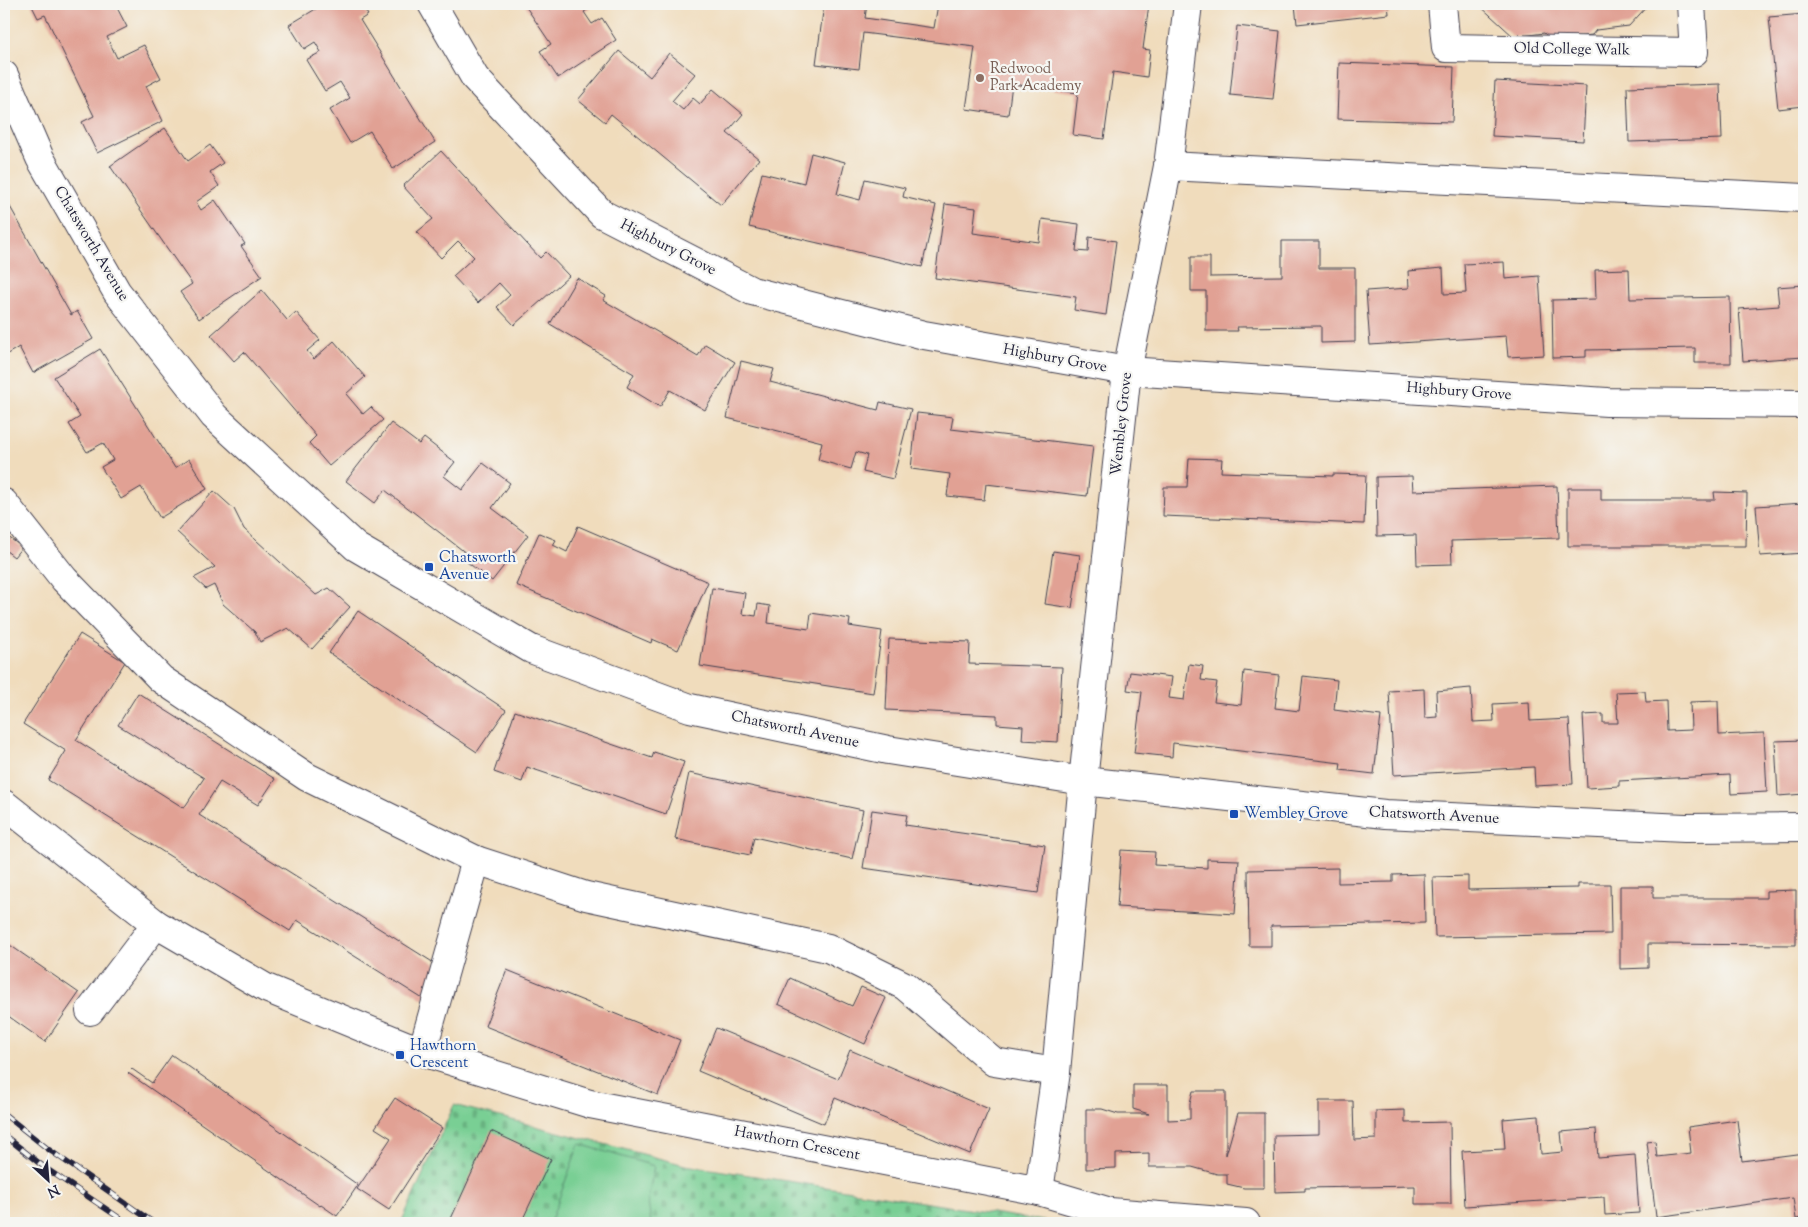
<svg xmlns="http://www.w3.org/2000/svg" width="1808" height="1227" viewBox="0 0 1808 1227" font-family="'Sorts Mill Goudy',serif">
  <defs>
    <pattern id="cemetery-stones" width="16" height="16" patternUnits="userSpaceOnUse" patternTransform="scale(1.25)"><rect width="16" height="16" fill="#79cf94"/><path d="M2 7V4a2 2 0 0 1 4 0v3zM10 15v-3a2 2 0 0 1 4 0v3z" fill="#68b180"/></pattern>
  </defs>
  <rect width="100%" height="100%" fill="#f6f6f2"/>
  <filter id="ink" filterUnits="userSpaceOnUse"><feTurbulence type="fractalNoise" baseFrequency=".02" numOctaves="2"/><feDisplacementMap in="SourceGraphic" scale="10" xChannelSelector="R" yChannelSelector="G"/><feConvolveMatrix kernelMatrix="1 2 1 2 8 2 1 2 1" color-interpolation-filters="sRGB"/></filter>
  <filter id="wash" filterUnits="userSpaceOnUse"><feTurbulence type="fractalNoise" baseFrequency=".0096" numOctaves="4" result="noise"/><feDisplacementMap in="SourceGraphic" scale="20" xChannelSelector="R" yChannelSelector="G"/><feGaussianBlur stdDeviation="1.12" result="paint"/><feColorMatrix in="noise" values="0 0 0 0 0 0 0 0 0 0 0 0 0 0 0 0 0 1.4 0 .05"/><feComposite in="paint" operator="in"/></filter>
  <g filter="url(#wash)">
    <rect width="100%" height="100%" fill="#f0dcbc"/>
    <polygon fill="url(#cemetery-stones)" stroke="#4e7868" points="454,1105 685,1165 1056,1223 401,1223"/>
    <polygon fill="#79cf94" stroke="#4e7868" points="579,1144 654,1166 648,1201 651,1223 550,1223"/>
    <g id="blocks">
      <g fill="#e1a194">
        <polygon points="31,4 115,4 127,27 107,37 117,58 144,45 161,78 146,86 163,121 97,153 82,122 94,116 45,15 38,18"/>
        <polygon points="324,4 361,4 368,15 360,20 435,142 393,169 370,131 350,143 330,110 350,98 340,82 325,91 306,60 321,52 315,42 304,49 289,25"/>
        <polygon points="524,4 596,4 584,12 592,24 602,18 616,40 558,78 540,51 551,44"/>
        <polygon points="824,4 867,4 865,18 934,28 938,4 1149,4 1143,49 1150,50 1147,77 1113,72 1104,139 1073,135 1078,93 1012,84 1008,115 966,109 975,47 863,33 859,69 816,64"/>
        <polygon points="1295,4 1388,4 1389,14 1297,24"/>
        <polygon points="1478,4 1527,4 1529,5 1531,4 1649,4 1629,26 1596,30 1592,35 1552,40 1544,33 1514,37"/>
        <polygon points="1804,14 1804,106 1778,109 1769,17"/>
        <polygon points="1237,26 1280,31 1273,99 1230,95"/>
        <polygon points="619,51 650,77 669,53 695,74 672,101 683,110 693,98 700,104 713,89 743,114 727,133 759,159 721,205 611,114 605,122 578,100"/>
        <polygon points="1339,63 1454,67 1452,122 1337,119"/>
        <polygon points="1495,81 1586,86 1583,141 1492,136"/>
        <polygon points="1720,84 1722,139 1629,142 1627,87"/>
        <polygon points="165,128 188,161 210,145 223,163 210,172 219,186 196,202 201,210 215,200 245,244 241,246 262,276 199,319 180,292 192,284 110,166"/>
        <polygon points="441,151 540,258 546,252 569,276 514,325 497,307 510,295 499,283 478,303 453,276 474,257 458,241 441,258 417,232 433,219 403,186"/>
        <polygon points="811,153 845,162 837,194 860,200 865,179 905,188 903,197 936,205 922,267 749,227 762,173 804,183"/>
        <polygon points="4,196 71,315 77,311 93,339 33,373 19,347 4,356"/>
        <polygon points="945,204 976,208 973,233 1039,242 1042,219 1079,224 1076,251 1088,252 1089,237 1116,241 1106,315 1074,310 1076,297 935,278"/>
        <polygon points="1282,241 1319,241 1319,268 1355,268 1355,342 1321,343 1321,326 1237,327 1238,331 1206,331 1206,291 1191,291 1191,257 1210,257 1210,277 1282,276"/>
        <polygon points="1504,262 1505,279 1539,276 1544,355 1508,357 1506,336 1370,345 1366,291 1409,288 1408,271 1443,268 1444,294 1466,293 1464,264"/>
        <polygon points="1629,269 1630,299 1730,297 1731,363 1695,363 1695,348 1586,350 1586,357 1553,358 1552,300 1596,299 1595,270"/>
        <polygon points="577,278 606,296 603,300 698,356 705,344 735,362 705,410 670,390 660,407 627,387 634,374 550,324"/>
        <polygon points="1804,285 1804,357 1743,361 1739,309 1779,306 1777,287"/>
        <polygon points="262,290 287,320 296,312 320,340 307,351 314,359 334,341 365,377 346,394 363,414 371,407 383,420 329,466 309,443 316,436 244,352 234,361 211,335"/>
        <polygon points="100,349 175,468 189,459 207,489 160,518 141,487 121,499 101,467 113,460 103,443 87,452 69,424 80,417 54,377"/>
        <polygon points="741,361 774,369 770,382 878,410 880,402 911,409 893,479 863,472 867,455 856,452 851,469 818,460 822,442 727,418"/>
        <polygon points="917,413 953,417 951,429 1093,446 1087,496 986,484 984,500 947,496 950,474 911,469"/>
        <polygon points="391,423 419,444 424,438 455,462 444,476 462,490 483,463 510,483 492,508 528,535 492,581 467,562 471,557 385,490 375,503 346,481"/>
        <polygon points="1189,458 1222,459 1221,472 1333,476 1333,474 1366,475 1364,524 1163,516 1164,487 1187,487"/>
        <polygon points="1412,476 1413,491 1557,486 1559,538 1451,541 1452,564 1417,565 1416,535 1377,536 1376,477"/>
        <polygon points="1568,488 1601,488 1601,500 1715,500 1714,492 1747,493 1746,546 1568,546"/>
        <polygon points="214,491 234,509 244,529 316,595 329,588 350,607 312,649 288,628 260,642 255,632 223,604 214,585 206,589 194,578 215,567 177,532"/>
        <polygon points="1804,503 1804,553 1760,556 1756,506"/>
        <polygon points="578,526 708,582 678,650 652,639 651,643 516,585 539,533 556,540 553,545 567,552"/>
        <polygon points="4,534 22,547 14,557 5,550 4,552"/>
        <polygon points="1053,551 1080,555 1072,608 1045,604"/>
        <polygon points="712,588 745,593 742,614 756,616 758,604 770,606 768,623 809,629 811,613 850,619 849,626 882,631 873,693 700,666"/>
        <polygon points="358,611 506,710 477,752 329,653"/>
        <polygon points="80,634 125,662 76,740 184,808 204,778 118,725 138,693 275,779 258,805 220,782 199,815 442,968 423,999 297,920 290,931 48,780 66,751 23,724"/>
        <polygon points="889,639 970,642 969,664 1062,667 1058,742 1022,740 1023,726 997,724 997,715 886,710"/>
        <polygon points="1189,664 1203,666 1201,680 1217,682 1214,702 1241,705 1244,671 1279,675 1275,708 1299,711 1303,676 1337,680 1334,710 1381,716 1374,774 1340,770 1341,763 1173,743 1172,757 1134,753 1142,692 1127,690 1130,672 1172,677 1169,698 1184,700"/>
        <polygon points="1471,688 1473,722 1494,721 1493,704 1529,702 1530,721 1569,719 1573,784 1535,786 1534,767 1394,775 1389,691 1424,689 1425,718 1437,717 1436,691"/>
        <polygon points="1645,691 1646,702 1666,701 1667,731 1691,730 1690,702 1718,701 1719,735 1764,733 1767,792 1731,794 1730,775 1619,781 1619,786 1587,788 1583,715 1603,714 1603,723 1618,723 1616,692"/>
        <polygon points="515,711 652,758 654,752 684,762 666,814 527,767 522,782 494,772"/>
        <polygon points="1804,740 1804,794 1778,796 1775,741"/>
        <polygon points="689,773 863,810 852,859 754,837 750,855 675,839"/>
        <polygon points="872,810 907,815 905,825 1045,845 1038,893 863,868"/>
        <polygon points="1121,850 1155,852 1154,865 1207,868 1207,859 1239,860 1235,914 1117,907"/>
        <polygon points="1338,868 1338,883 1393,882 1393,875 1424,874 1425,923 1271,926 1271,946 1249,946 1248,870"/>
        <polygon points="1468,876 1468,890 1578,888 1578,884 1610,884 1611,934 1435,937 1433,877"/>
        <polygon points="1620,886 1653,886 1653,898 1766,898 1766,891 1796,890 1796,945 1648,944 1648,968 1620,969"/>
        <polygon points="4,941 79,993 45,1042 4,1013"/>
        <polygon points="507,970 680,1040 658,1095 485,1026"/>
        <polygon points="790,978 852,1006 861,987 886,998 865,1044 778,1004"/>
        <polygon points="716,1028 838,1079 850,1050 989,1109 970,1154 835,1098 824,1124 698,1071"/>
        <polygon points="172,1055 358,1185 337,1216 321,1205 320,1206 128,1073 132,1069 152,1083"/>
        <polygon points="1133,1085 1168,1085 1168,1120 1190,1119 1190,1103 1193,1091 1226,1091 1226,1155 1238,1113 1264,1113 1264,1188 1244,1188 1227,1184 1227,1174 1217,1174 1192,1167 1149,1167 1149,1153 1116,1154 1116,1168 1086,1169 1086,1109 1102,1109 1118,1114 1149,1114 1133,1109"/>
        <polygon points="395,1098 442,1128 389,1210 357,1189 391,1138 375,1128"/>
        <polygon points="1319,1101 1353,1101 1354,1140 1376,1139 1376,1111 1405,1110 1405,1123 1450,1122 1451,1204 1415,1204 1415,1186 1305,1188 1305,1191 1275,1192 1274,1135 1319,1134"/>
        <polygon points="1539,1116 1541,1154 1563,1152 1561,1132 1596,1129 1598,1158 1635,1155 1639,1213 1605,1215 1604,1197 1465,1206 1462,1151 1505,1149 1503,1119"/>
        <polygon points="1737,1120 1742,1161 1804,1153 1804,1218 1796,1219 1793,1198 1656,1217 1647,1142 1655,1141 1657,1157 1691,1153 1688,1127"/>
        <polygon points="491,1131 551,1159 521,1223 449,1223"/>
      </g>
    </g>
  </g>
  <g filter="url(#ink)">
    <use href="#blocks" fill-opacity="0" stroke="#413e4e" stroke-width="1"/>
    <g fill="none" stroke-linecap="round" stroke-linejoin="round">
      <defs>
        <g id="minor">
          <polyline points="432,4 475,78 602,214 752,291 924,335 1127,371 1607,402 1804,404"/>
          <polyline points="1442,4 1446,48 1694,52 1691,4"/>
          <polyline points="4,75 40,158 117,292 214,416 356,547 531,649 690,708 888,750 1083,781 1385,814 1685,828 1804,827"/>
          <polyline points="1168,166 1804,198"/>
          <polyline points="4,503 64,579 161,679 307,777 476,860 586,896 828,948 905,986 994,1062 1056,1072"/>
          <polyline points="4,804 156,924 266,988 422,1052 590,1104 1039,1191 1110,1212 1246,1223"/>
          <polyline points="90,1011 156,924"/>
          <polyline points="422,1052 476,860"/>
          <polyline points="1039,1191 1056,1072 1083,781 1127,371 1168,166 1188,4"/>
        </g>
      </defs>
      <use href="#minor" stroke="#413e4e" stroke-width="30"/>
      <use href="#minor" stroke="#fff" stroke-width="28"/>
      <defs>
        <g id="rail">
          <polyline points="4,1114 48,1149 154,1223"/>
          <polyline points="4,1135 44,1167 127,1223"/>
        </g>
      </defs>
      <use href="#rail" stroke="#22223b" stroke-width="5.5"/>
      <use href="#rail" stroke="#f6f6f2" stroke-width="4" stroke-dasharray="11" stroke-linecap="butt"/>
    </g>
  </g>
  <circle fill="#8d6e63" stroke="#f6f6f2" stroke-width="2" cx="980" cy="78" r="5"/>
  <g fill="#1a4fb4" stroke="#f6f6f2" stroke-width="2">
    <rect x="424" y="562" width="10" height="10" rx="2.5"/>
    <rect x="1229" y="809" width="10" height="10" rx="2.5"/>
    <rect x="395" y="1050" width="10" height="10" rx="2.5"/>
  </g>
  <g text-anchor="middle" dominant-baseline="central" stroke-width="4.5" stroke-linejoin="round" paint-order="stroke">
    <g font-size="15" fill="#22223b" stroke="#f6f6f2">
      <text transform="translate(1572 50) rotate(1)">Old College Walk</text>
      <text transform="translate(91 244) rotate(59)">Chatsworth Avenue</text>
      <text transform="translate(668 248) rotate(27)">Highbury Grove</text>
      <text transform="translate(1055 359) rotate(10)">Highbury Grove</text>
      <text transform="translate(1459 392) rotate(4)">Highbury Grove</text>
      <text transform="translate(1122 424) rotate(-84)">Wembley Grove</text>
      <text transform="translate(795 730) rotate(12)">Chatsworth Avenue</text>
      <text transform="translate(1434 816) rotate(3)">Chatsworth Avenue</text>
      <text transform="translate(797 1144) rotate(11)">Hawthorn Crescent</text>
    </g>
    <g font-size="15" fill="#785e54" stroke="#f6f6f2" text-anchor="start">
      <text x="990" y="69">Redwood<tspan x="990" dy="17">Park Academy</tspan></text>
    </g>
    <g font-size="15" fill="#164399" stroke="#f6f6f2" text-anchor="start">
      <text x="439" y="558">Chatsworth<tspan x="439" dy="17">Avenue</tspan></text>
      <text x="1244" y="814">Wembley Grove</text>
      <text x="410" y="1046">Hawthorn<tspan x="410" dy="17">Crescent</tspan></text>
    </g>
  </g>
  <rect width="1808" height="1227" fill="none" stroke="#f6f6f2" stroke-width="20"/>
  <g transform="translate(48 1180) rotate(154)" stroke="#f6f6f2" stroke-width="4" paint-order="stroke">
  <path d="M0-4L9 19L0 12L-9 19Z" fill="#22223b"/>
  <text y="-8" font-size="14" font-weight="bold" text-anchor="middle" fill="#22223b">N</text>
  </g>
</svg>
